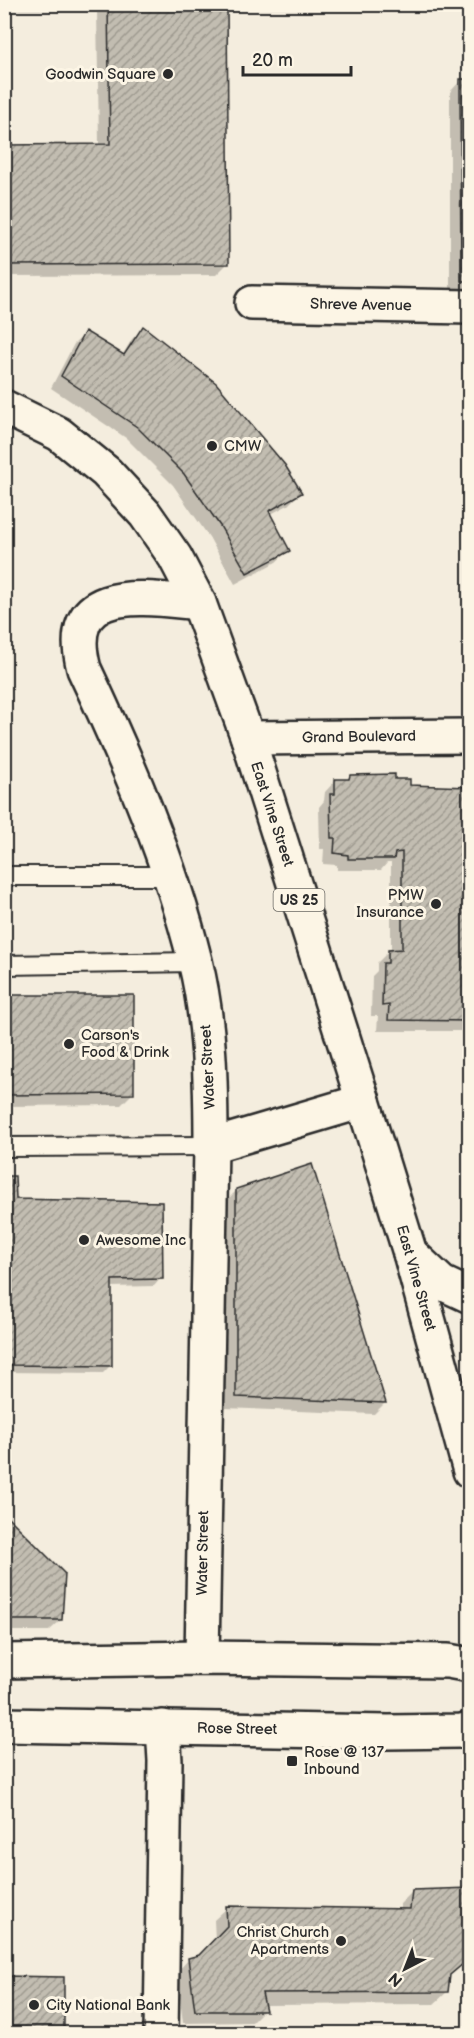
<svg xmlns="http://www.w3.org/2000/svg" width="474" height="2038" viewBox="0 0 474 2038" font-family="'Balsamiq Sans',sans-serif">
  <defs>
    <pattern id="building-hatch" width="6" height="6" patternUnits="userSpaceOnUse" patternTransform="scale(1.5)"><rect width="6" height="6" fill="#c2bdb1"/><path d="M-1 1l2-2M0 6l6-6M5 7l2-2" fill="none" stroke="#9e9a90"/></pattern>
  </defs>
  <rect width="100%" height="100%" fill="#f4edde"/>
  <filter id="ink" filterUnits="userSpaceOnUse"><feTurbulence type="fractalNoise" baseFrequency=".0167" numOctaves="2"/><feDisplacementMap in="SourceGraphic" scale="12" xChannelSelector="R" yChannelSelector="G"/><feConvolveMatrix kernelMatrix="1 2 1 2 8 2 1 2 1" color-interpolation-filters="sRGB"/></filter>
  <g filter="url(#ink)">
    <g fill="#0003">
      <polygon points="4,4 226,4 228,263 216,275 4,276 4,146 99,145 97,9 4,9"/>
      <polygon points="461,80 470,80 470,292 450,292 450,92"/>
      <polygon points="144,328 300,493 288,505 269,515 288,551 276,562 235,584 209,537 173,485 126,438 51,388 74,344 86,333 122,356 132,339"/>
      <polygon points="350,776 394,781 409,786 465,789 470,784 470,1031 377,1031 378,1016 371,1016 372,976 377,971 377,963 389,951 391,951 391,863 387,863 381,870 337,870 337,865 323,864 324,849 320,849 319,807 324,801 325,792 336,780 346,781"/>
      <polygon points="4,996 133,1093 121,1105 4,1106"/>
      <polygon points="4,1178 15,1200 161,1278 154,1286 110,1287 111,1365 103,1373 4,1372"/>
      <polygon points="237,1190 385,1403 374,1414 225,1408 225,1202"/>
      <polygon points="4,1515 61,1620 49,1631 4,1631"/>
      <polygon points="413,1891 448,1976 447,1992 434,2004 263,2005 264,2010 252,2022 183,2023 177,1972 189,1959 199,1957 215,1940 214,1920 227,1908 400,1910 400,1904"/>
    </g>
    <g fill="url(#building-hatch)" stroke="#2b2b2b" stroke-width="1.5">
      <polygon points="108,4 227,4 229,264 4,265 4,145 110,144"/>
      <polygon points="460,79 470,79 470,281 461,281"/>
      <polygon points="143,326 216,383 285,465 302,493 269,511 290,551 247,573 220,526 184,474 137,427 61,376 85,331 124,355"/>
      <polygon points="395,774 395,779 410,779 410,785 469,787 470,782 470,1021 388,1020 389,1005 382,1006 383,963 388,963 388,950 402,949 402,852 395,853 394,859 348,859 348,855 334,853 335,838 331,838 330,794 335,794 335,779 349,779 350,775"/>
      <polygon points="4,995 134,995 134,1094 4,1095"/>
      <polygon points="312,1164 386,1403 236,1397 236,1189"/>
      <polygon points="4,1176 15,1176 16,1199 162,1202 163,1279 112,1280 112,1366 4,1365"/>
      <polygon points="4,1513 65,1574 62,1620 4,1620"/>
      <polygon points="470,1888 470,1958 450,1975 448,1992 262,1993 266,2011 195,2011 188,1958 199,1955 227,1926 226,1906 410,1909 412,1890"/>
      <polygon points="4,1976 64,1977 64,2034 4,2034"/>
    </g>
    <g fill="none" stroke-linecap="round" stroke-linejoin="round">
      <defs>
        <g id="service">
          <polyline points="4,876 169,876"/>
          <polyline points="4,965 195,962"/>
          <polyline points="4,1147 211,1146"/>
        </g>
        <g id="minor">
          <polyline points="252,303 470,307"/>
          <path d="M199,603C144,598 61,582 84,669C128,762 170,860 195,961C210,1021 211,1084 211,1146L202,1658"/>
          <polyline points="248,738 470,736"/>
          <polyline points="211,1146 363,1101"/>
          <polyline points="410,1253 442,1283 470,1296"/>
          <polyline points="161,2034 165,1761 163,1727"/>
        </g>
        <g id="secondary">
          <polyline points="4,1661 202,1658 448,1661 470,1665"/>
          <polyline points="4,1725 388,1732 461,1731 470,1729"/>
        </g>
        <polyline id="primary" points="4,407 59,434 106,472 145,514 175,557 199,603 248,738 363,1101 410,1253 470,1471"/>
      </defs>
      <use href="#service" stroke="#2b2b2b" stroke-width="22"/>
      <use href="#minor" stroke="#2b2b2b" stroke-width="38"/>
      <use href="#secondary" stroke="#2b2b2b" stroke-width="38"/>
      <use href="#primary" stroke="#2b2b2b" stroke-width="38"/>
      <use href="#service" stroke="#fcf5e5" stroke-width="18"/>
      <use href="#minor" stroke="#fcf5e5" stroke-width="33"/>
      <use href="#secondary" stroke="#fcf5e5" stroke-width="33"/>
      <use href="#primary" stroke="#fcf5e5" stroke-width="33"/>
    </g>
  </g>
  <g fill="#2b2b2b" stroke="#fcf5e5" stroke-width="2">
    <circle cx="168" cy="74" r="6"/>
    <circle cx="212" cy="446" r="6"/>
    <circle cx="436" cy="904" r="6"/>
    <circle cx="69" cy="1044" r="6"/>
    <circle cx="84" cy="1240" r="6"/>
    <rect x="286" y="1755" width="12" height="12" rx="3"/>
    <circle cx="341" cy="1941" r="6"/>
    <circle cx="34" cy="2005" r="6"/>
  </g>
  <g text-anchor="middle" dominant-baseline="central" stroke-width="6" stroke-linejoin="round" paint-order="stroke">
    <rect fill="#fcf5e5" stroke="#6a6863" stroke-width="1.5" x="273.5" y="889" width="51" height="22" rx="4.5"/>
    <g font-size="14" font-weight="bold" fill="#2b2b2b">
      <text x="299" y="900">US 25</text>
    </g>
    <g font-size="15" fill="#2b2b2b" stroke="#fcf5e5" text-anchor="start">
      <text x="156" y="74" text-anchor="end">Goodwin Square</text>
      <text x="224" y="446">CMW</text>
      <text x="424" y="895" text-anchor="end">PMW<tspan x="424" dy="17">Insurance</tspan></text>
      <text x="81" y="1035">Carson's<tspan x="81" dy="17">Food &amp; Drink</tspan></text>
      <text x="96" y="1240">Awesome Inc</text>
      <text x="304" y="1752">Rose @ 137<tspan x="304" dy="17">Inbound</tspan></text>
      <text x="329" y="1932" text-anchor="end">Christ Church<tspan x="329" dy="17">Apartments</tspan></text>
      <text x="46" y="2005">City National Bank</text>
    </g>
    <g font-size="15" fill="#2b2b2b" stroke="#fcf5e5">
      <text transform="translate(361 305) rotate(1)">Shreve Avenue</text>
      <text transform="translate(359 737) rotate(-1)">Grand Boulevard</text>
      <text transform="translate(272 814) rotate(72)">East Vine Street</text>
      <text transform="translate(208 1067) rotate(-93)">Water Street</text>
      <text transform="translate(416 1278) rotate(74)">East Vine Street</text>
      <text transform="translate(203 1553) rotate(-89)">Water Street</text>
      <text transform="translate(237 1729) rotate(1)">Rose Street</text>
    </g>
  </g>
  <rect width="474" height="2038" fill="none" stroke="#fcf5e5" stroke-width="24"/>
  <rect x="12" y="12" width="450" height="2014" fill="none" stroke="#2b2b2b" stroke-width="2" filter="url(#ink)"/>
  <g transform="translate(405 1969) rotate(222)" stroke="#fcf5e5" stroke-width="4.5" paint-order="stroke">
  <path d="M0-4.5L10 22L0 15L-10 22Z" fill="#2b2b2b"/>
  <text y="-9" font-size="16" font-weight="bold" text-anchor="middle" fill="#2b2b2b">N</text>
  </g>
  <path d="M243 66v9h108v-9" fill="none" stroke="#2b2b2b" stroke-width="3"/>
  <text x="252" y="66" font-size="18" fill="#2b2b2b" stroke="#fcf5e5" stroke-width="4.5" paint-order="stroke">20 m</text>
</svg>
